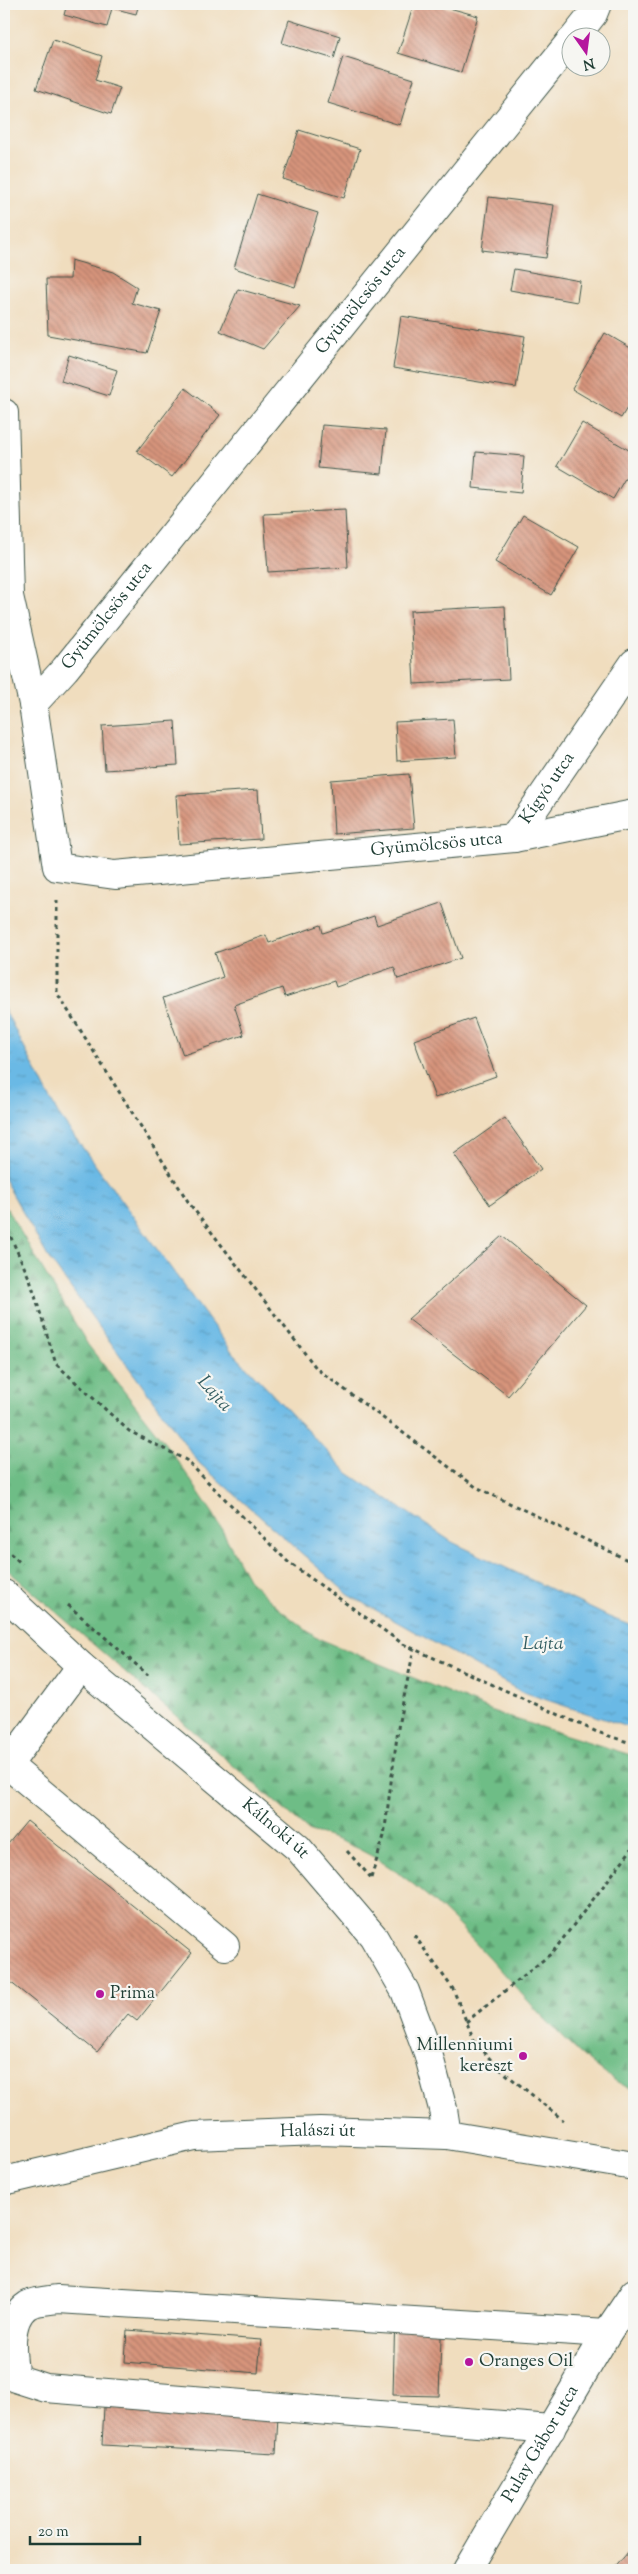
<svg xmlns="http://www.w3.org/2000/svg" width="638" height="2574" viewBox="0 0 638 2574" font-family="'Sorts Mill Goudy',serif">
  <defs>
    <pattern id="forest-firs" width="22" height="20" patternUnits="userSpaceOnUse" patternTransform="scale(1.25)"><rect width="22" height="20" fill="#6ebd86"/><path d="M5 1l3.5 6h-7zM16 11l3.5 6h-7z" fill="#5a9b6e"/></pattern>
    <pattern id="water-ripples" width="26" height="14" patternUnits="userSpaceOnUse" patternTransform="scale(1.25)"><rect width="26" height="14" fill="#6bb9e5"/><path d="M2 4q2-2 4 0t4 0M15 11q2-2 4 0t4 0" fill="none" stroke="#5798ba"/></pattern>
    <pattern id="building-back-hatch" width="6" height="6" patternUnits="userSpaceOnUse" patternTransform="scale(1.25)"><rect width="6" height="6" fill="#d7947c"/><path d="M-1 5l2 2M0 0l6 6M5-1l2 2" fill="none" stroke="#ae7a66"/></pattern>
  </defs>
  <rect width="100%" height="100%" fill="#f6f6f2"/>
  <filter id="ink" filterUnits="userSpaceOnUse"><feTurbulence type="fractalNoise" baseFrequency=".02" numOctaves="2"/><feDisplacementMap in="SourceGraphic" scale="10" xChannelSelector="R" yChannelSelector="G"/><feConvolveMatrix kernelMatrix="1 2 1 2 8 2 1 2 1" color-interpolation-filters="sRGB"/></filter>
  <filter id="wash" filterUnits="userSpaceOnUse"><feTurbulence type="fractalNoise" baseFrequency=".0096" numOctaves="4" result="noise"/><feDisplacementMap in="SourceGraphic" scale="20" xChannelSelector="R" yChannelSelector="G"/><feGaussianBlur stdDeviation="1.12" result="paint"/><feColorMatrix in="noise" values="0 0 0 0 0 0 0 0 0 0 0 0 0 0 0 0 0 1.4 0 .05"/><feComposite in="paint" operator="in"/></filter>
  <g filter="url(#wash)">
    <rect width="100%" height="100%" fill="#f0ddbe"/>
    <path fill="url(#forest-firs)" stroke="#467d5d" d="M4,1204L88,1345L173,1454L214,1515L248,1579L277,1607L315,1637L505,1716L634,1756V2090C604,2079 568,2043 546,2020C484,1956 428,1877 343,1842C332,1837 321,1835 310,1832L4,1567Z"/>
    <polygon fill="url(#water-ripples)" stroke="#457b8c" points="4,1008 58,1114 233,1353 348,1473 452,1542 609,1617 634,1627 634,1729 520,1691 349,1595 199,1463 48,1257 4,1179"/>
    <g id="blocks">
      <g fill="url(#building-back-hatch)">
        <polygon points="67,4 139,4 136,14 112,8 107,27 64,15"/>
        <polygon points="414,4 435,4 478,16 461,72 398,53"/>
        <polygon points="289,20 340,36 334,59 282,43"/>
        <polygon points="53,40 102,56 95,80 120,88 111,114 36,89"/>
        <polygon points="343,57 414,79 400,125 328,103"/>
        <polygon points="299,130 360,149 344,198 283,179"/>
        <polygon points="257,194 318,213 295,287 234,268"/>
        <polygon points="489,197 554,205 546,258 482,250"/>
        <polygon points="71,260 113,272 137,287 132,303 161,311 147,353 48,335 46,279 70,279"/>
        <polygon points="514,269 580,281 577,302 510,290"/>
        <polygon points="238,289 300,306 263,349 220,331"/>
        <polygon points="401,316 525,336 516,388 393,368"/>
        <polygon points="605,333 634,350 634,396 621,418 572,389"/>
        <polygon points="69,355 117,370 109,396 61,381"/>
        <polygon points="185,388 220,415 172,477 137,451"/>
        <polygon points="582,423 634,453 634,463 613,499 557,466"/>
        <polygon points="322,425 386,430 382,474 318,468"/>
        <polygon points="476,452 524,456 521,493 473,488"/>
        <polygon points="345,510 348,567 268,572 264,514"/>
        <polygon points="523,515 579,547 551,595 495,562"/>
        <polygon points="505,606 509,679 414,684 410,611"/>
        <polygon points="453,719 456,757 397,761 395,722"/>
        <polygon points="175,721 178,765 105,770 102,726"/>
        <polygon points="409,774 414,828 334,834 331,780"/>
        <polygon points="258,790 261,839 179,844 176,795"/>
        <polygon points="442,903 461,958 398,979 394,967 336,987 334,981 285,997 282,988 234,1005 244,1035 183,1055 163,998 223,977 215,953 266,935 269,943 321,925 323,933 374,916 377,925"/>
        <polygon points="474,1018 496,1076 435,1098 414,1040"/>
        <polygon points="505,1118 541,1169 490,1205 454,1154"/>
        <polygon points="502,1236 586,1305 508,1396 408,1319"/>
        <polygon points="27,1821 192,1953 137,2021 128,2014 97,2052 4,1977 4,1840 8,1844"/>
        <polygon points="395,2310 442,2311 439,2396 393,2395"/>
        <polygon points="127,2330 261,2340 258,2373 125,2362"/>
        <polygon points="104,2407 278,2416 276,2454 102,2445"/>
        <polygon points="634,2545 634,2570 613,2570"/>
      </g>
    </g>
  </g>
  <g filter="url(#ink)">
    <use href="#blocks" fill-opacity="0" stroke="#3e5549" stroke-width="1"/>
    <g fill="none" stroke-linecap="round" stroke-linejoin="round">
      <defs>
        <g id="minor">
          <polyline points="574,38 593,14 597,4"/>
          <path id="s1" d="M4,413L9,596L33,704L57,867L115,875L514,838L634,814"/>
          <path id="s2" d="M33,704L65,669L570,42"/>
          <path id="s3" d="M514,838L634,663"/>
          <path id="s4" d="M4,1594L81,1666L298,1848L373,1936L405,1991L428,2053L443,2109L447,2135"/>
          <polyline points="81,1666 8,1765 225,1946"/>
          <path d="M551,2429L46,2388L15,2378C12,2358 6,2319 28,2305C35,2301 50,2300 58,2299L607,2333"/>
          <path id="s5" d="M467,2570L607,2333L634,2293"/>
        </g>
        <g id="major">
          <path id="s6" d="M4,2181L194,2136L320,2131L447,2135L634,2166"/>
        </g>
      </defs>
      <use href="#minor" stroke="#3e5549" stroke-width="30"/>
      <use href="#major" stroke="#3e5549" stroke-width="30"/>
      <g stroke="#3e5549" stroke-width="3" stroke-dasharray="4 4" stroke-linecap="butt">
        <polyline points="57,900 57,993 189,1203 317,1369 476,1487 634,1563"/>
        <polyline points="4,1222 30,1280 56,1364 129,1431 186,1460 288,1562 403,1644 597,1732 634,1744"/>
        <polyline points="4,1548 22,1564"/>
        <polyline points="68,1605 148,1675"/>
        <polyline points="347,1851 373,1880"/>
        <polyline points="371,1878 384,1836 399,1721 414,1649"/>
        <polyline points="414,1935 453,1989 474,2040 495,2065 563,2120"/>
        <polyline points="466,2022 552,1953 634,1846"/>
      </g>
      <use href="#minor" stroke="#fff" stroke-width="28"/>
      <use href="#major" stroke="#fff" stroke-width="28"/>
    </g>
  </g>
  <g fill="#b5179e" stroke="#f6f6f2" stroke-width="2">
    <circle cx="100" cy="1994" r="5"/>
    <circle cx="523" cy="2056" r="5"/>
    <circle cx="469" cy="2362" r="5"/>
  </g>
  <g text-anchor="middle" dominant-baseline="central" stroke-width="4.5" stroke-linejoin="round" paint-order="stroke">
    <g font-size="18" fill="#1f3d34" stroke="#f6f6f2">
      <text stroke="none"><textPath href="#s2" startOffset="520">Gyümölcsös utca</textPath></text>
      <text stroke="none"><textPath href="#s2" startOffset="115">Gyümölcsös utca</textPath></text>
      <text stroke="none"><textPath href="#s3" startOffset="60">Kígyó utca</textPath></text>
      <text stroke="none"><textPath href="#s1" startOffset="840">Gyümölcsös utca</textPath></text>
      <text stroke="none"><textPath href="#s4" startOffset="359">Kálnoki út</textPath></text>
      <text stroke="none"><textPath href="#s6" startOffset="319">Halászi út</textPath></text>
      <text stroke="none"><textPath href="#s5" startOffset="146">Pulay Gábor utca</textPath></text>
    </g>
    <g font-size="18" fill="#1f3d34" stroke="#f6f6f2" text-anchor="start">
      <text x="110" y="1994">Prima</text>
      <text x="513" y="2046" text-anchor="end">Millenniumi<tspan x="513" dy="21">kereszt</tspan></text>
      <text x="479" y="2362">Oranges Oil</text>
    </g>
    <g font-size="19" font-style="italic" fill="#325c60" stroke="#f6f6f2">
      <text transform="translate(214 1394) rotate(48)">Lajta</text>
      <text x="543" y="1644">Lajta</text>
    </g>
  </g>
  <rect width="638" height="2574" fill="none" stroke="#f6f6f2" stroke-width="20"/>
  <g transform="translate(586 52) rotate(166)"><circle r="24" fill="#f6f6f2" stroke="#a0aca6"/>
  <path d="M0-4L9 19L0 12L-9 19Z" fill="#b5179e"/>
  <text y="-8" font-size="14" font-weight="bold" text-anchor="middle" fill="#1f3d34">N</text>
  </g>
  <path d="M30 2536v8h110v-8" fill="none" stroke="#1f3d34" stroke-width="2.5"/>
  <text x="38" y="2536" font-size="15" fill="#1f3d34" stroke="#f6f6f2" stroke-width="4" paint-order="stroke">20 m</text>
</svg>
